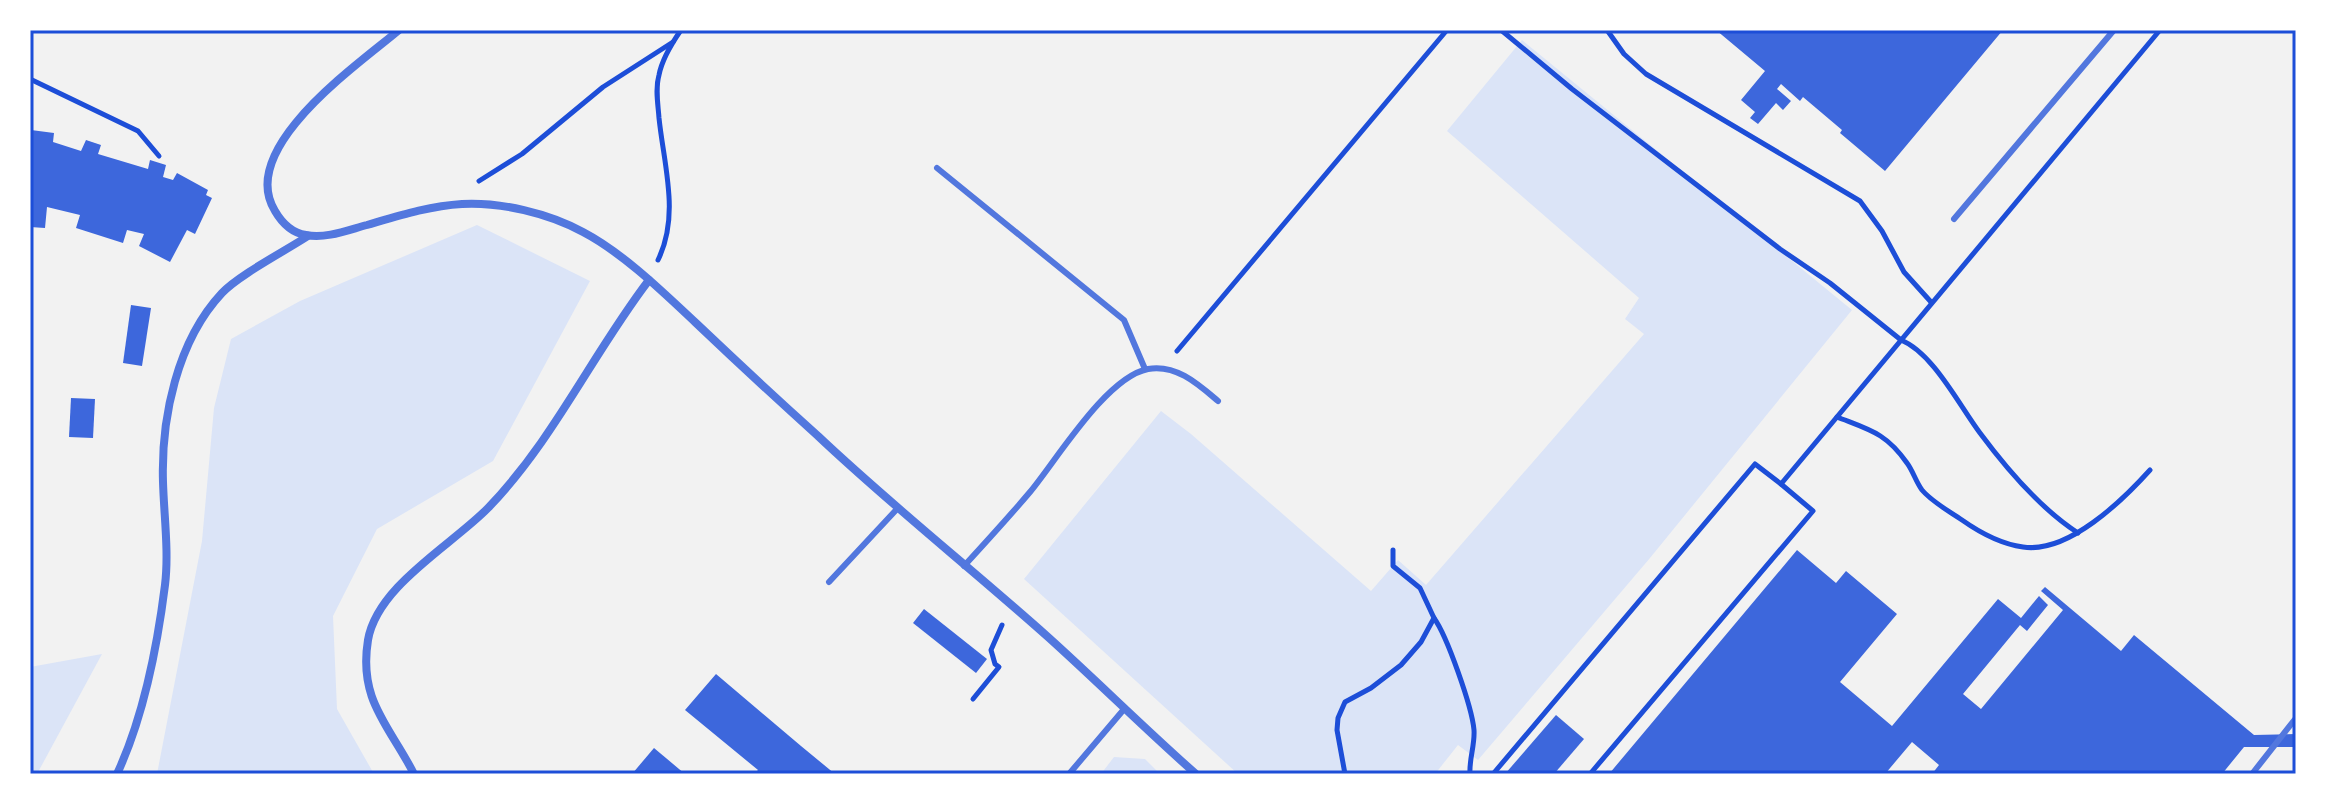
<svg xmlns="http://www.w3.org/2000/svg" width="2326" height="804" viewBox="0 0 2326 804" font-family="Rubik,sans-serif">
  <rect width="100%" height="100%" fill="#f2f2f2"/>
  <g fill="#dbe4f7">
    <polygon points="1522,40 1852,310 1650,558 1478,760 1458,745 1435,774 1238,774 1024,579 1161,411 1191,434 1371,591 1398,560 1426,585 1644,334 1625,319 1639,298 1447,131"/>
    <polygon points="477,225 590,281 493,461 377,529 333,616 337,709 374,774 157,774 202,541 214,408 231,339 300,301"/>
    <polygon points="102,654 37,774 30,774 30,667"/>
    <polygon points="1114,757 1145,759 1160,774 1101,774"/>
  </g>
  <g fill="#3d67dc">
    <polygon points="1716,30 2003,30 1885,171 1840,133 1842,130 1803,97 1800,101 1781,84 1777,89 1791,101 1783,110 1776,103 1758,124 1750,118 1755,112 1741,100 1765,71"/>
    <polygon points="31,130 54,133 53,142 81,151 86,140 101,145 98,154 148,169 150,160 166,165 163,177 173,180 177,173 208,190 206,195 212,198 195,234 187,230 170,262 139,246 144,234 127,230 123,243 76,228 80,215 47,207 45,228 30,227"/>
    <polygon points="131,305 151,308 142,366 123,363"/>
    <polygon points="71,398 95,399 93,438 69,437"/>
    <polygon points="1797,550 1836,583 1846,571 1897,614 1840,682 1892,726 1998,599 2021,618 2039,596 2048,605 2027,631 2020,625 1963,694 1981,709 2063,610 2041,591 2045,587 2121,651 2134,635 2254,735 2296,734 2296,747 2244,747 2222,774 1932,774 1939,765 1912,742 1885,774 1609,774"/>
    <polygon points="924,609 987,659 976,673 913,623"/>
    <polygon points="716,674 801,746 835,774 754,774 758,770 685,710"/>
    <polygon points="1556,715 1584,739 1554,774 1505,774"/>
    <polygon points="654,748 685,774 632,774"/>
  </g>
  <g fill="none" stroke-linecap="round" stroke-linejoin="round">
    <g stroke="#1d4ed8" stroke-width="5">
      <path d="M1501,30L1572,89L1780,249L1830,283L1901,340C1933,353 1959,405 1980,433C2006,468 2041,509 2078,533"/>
      <polyline points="1607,30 1624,54 1646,74 1860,201 1882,231 1904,272 1931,302"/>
      <polyline points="30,79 138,131 159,156"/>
      <polyline points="479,181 522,154 603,87 673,42"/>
      <path d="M658,260C680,215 664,166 659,118C658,104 655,89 659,75C662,59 672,43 681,30"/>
      <polyline points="1177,351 1447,30"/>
      <path d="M1837,417C1870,430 1886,433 1907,463C1913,471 1916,482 1922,490C1932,502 1949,511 1962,520C1979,532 2001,544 2023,547C2068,554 2123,500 2150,470"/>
      <path d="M1434,618C1447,636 1472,707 1474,730C1475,745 1469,759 1470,774"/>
      <polyline points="973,699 999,667 995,664 991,650 1002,625"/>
      <polyline points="1345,774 1337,730 1338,718 1345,702 1371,688 1401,665 1421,642 1434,618 1420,588 1393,566 1393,550"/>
      <polyline points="1493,774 1755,464 1781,484 2160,30"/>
      <polyline points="1590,774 1813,511 1781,484"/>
    </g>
    <g stroke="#5277de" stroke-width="6">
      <polyline points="937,168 1124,320 1145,369"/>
      <polyline points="1954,219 2114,30"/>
      <path d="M964,566C986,542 1008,518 1030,492C1056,461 1106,377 1148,369C1176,364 1198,384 1218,401"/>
      <polyline points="829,582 897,509"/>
      <polyline points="1069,774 1125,708"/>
      <polyline points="2252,774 2296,718"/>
    </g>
    <g stroke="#5277de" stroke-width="8">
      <path d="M399,30C359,64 236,148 275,211C282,223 292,233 306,235C326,239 348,230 367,225C398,216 429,206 462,204C501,202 548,213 583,232C623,253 663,292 696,323C736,361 777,399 818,436C892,506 972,569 1048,637C1098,682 1145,729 1196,774"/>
      <path d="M117,774C144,716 157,649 165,585C169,552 164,516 163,482C161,418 177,341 222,293C239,275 285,251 308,236"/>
      <path d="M414,774C390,726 358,701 368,640C377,586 452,545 488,508C553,441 593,353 649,280"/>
    </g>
  </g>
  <rect width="2326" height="804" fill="none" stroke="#ffffff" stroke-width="64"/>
  <rect x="32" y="32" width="2262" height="740" fill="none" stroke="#1d4ed8" stroke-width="3"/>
</svg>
